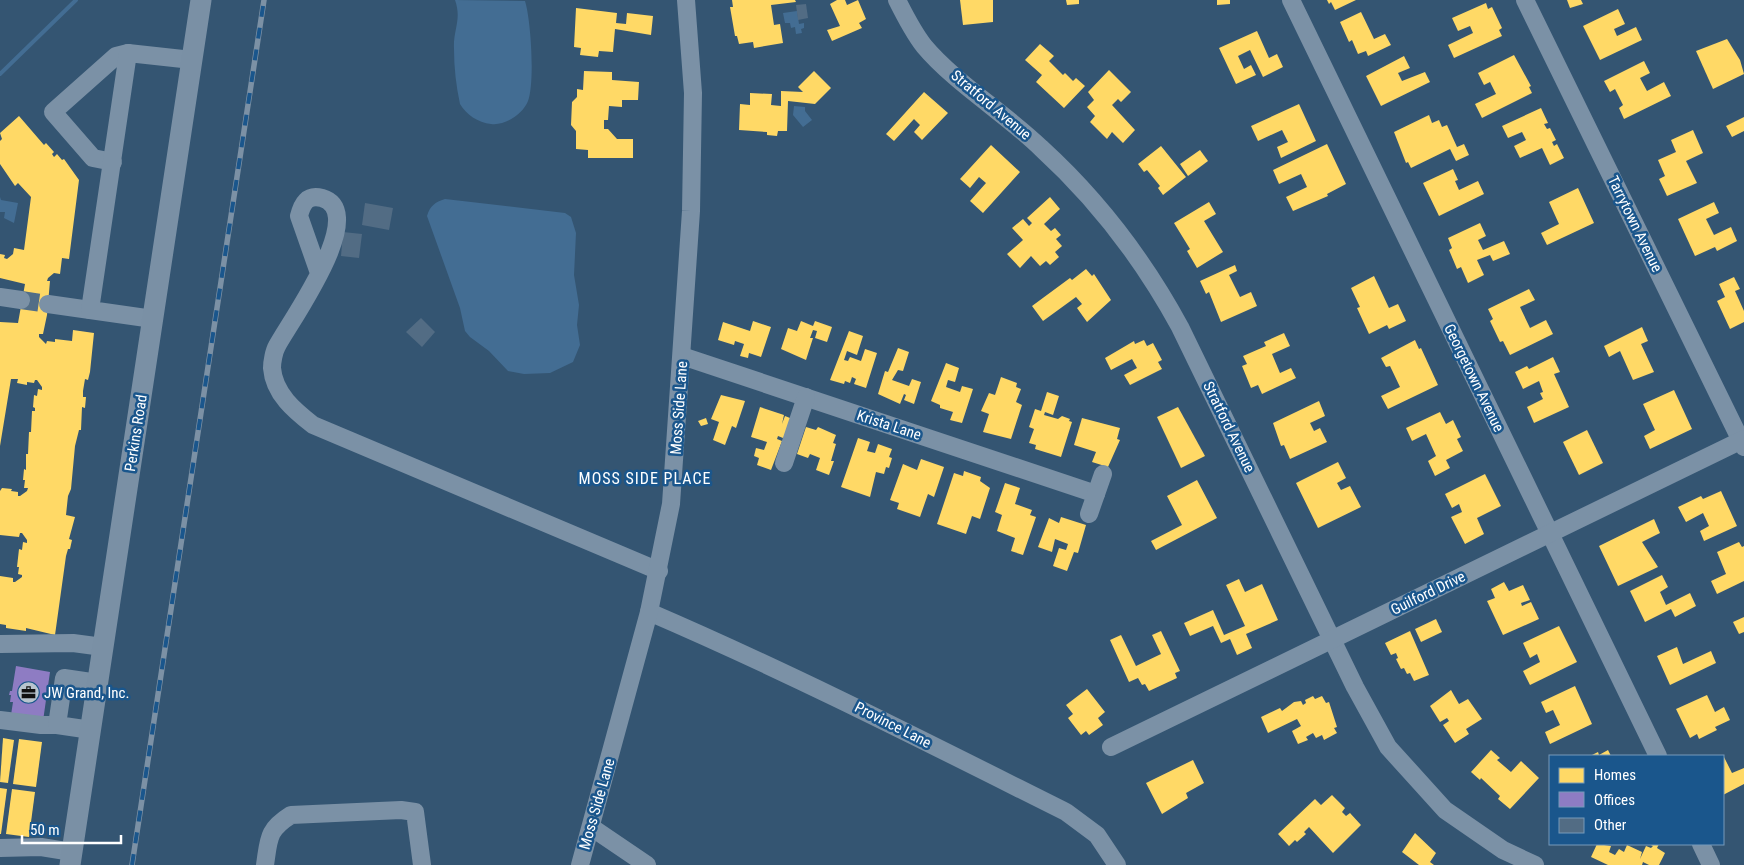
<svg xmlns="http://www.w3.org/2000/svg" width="1744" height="865" viewBox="0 0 1744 865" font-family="'Roboto Condensed',sans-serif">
  <rect width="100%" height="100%" fill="#345572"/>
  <g fill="#436d93">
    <path d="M455,0L525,1C531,20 535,82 528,101C523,114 505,126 491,124C478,123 466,114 460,104C456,86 454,67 454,49C453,29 462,20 455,0Z"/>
    <polygon points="797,11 799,24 804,23 804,28 801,29 802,33 796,34 795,27 791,28 790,23 785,23 783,13"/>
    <polygon points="794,106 805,107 805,111 812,120 803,127 793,115"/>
    <polygon points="0,197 1,200 18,203 14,223 4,218 5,212 0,212"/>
    <path d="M445,199L565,213L571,217L576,233L574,275L579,305L577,325L580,345L573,362L550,373L524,374L508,371L489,351L470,337L465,331L460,308L427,216C430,206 435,202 445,199Z"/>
  </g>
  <g fill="#ffd966">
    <polygon points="732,0 795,0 796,2 771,5 774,25 780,24 783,43 754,48 753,42 739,44 737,36 735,36 730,7 733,7"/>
    <polygon points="837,0 845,0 847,5 858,0 866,19 859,23 862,28 832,41 827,30 840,26 830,4"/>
    <polygon points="960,0 993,0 993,22 963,25"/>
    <polygon points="1066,0 1079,0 1079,4 1067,5"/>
    <polygon points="1217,0 1230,0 1230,4 1217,5"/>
    <polygon points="1327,0 1356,0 1335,10 1331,2 1329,4"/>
    <polygon points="1567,0 1581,0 1583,4 1570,8"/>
    <polygon points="1486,3 1488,9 1492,7 1502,28 1499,30 1502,36 1454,58 1448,45 1473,33 1470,26 1458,31 1452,18"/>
    <polygon points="576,8 617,13 616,23 626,24 627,13 653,16 651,35 615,29 613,52 599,51 598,57 580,55 581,48 574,47"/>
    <polygon points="1618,9 1625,24 1614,29 1617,36 1636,27 1642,40 1600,60 1583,26"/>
    <polygon points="1361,12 1374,39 1385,34 1391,45 1368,56 1366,51 1358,54 1352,40 1349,42 1340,22"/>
    <polygon points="1257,31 1269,58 1277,54 1283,67 1263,77 1250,50 1238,56 1244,69 1251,65 1256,75 1236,84 1219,48"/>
    <polygon points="1727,39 1740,60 1744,74 1713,89 1696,51"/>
    <polygon points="1040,44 1054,56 1049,61 1063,75 1065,73 1073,81 1076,78 1085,86 1064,108 1036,82 1042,75 1025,60"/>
    <polygon points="1514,55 1531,86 1529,87 1532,93 1482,118 1475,104 1496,94 1490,82 1484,85 1478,73"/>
    <polygon points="1404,56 1410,68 1398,73 1402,81 1425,72 1430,82 1381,106 1366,76"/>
    <polygon points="1644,61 1650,73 1640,78 1647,91 1664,82 1671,96 1624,119 1619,108 1623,105 1615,89 1610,92 1604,81"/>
    <polygon points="1109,70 1131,92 1121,102 1118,99 1112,105 1135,130 1123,143 1112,132 1107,139 1090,122 1095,116 1087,107 1094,100 1088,92"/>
    <polygon points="584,71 612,72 612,80 639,82 638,100 622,100 622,107 609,106 608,120 604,120 604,129 608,129 617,139 633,139 633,158 588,158 588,150 576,149 576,131 571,125 572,102 577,97 577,89 583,90"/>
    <polygon points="814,71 831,88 815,104 788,101 787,131 778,131 777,136 767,135 767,132 739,130 740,104 750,105 750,93 772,94 771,105 781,106 781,91 803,92 798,87"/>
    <polygon points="924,92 948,113 922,140 914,132 920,125 914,119 894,141 886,134"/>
    <polygon points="1299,104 1316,141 1281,158 1277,147 1288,142 1282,130 1258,141 1251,126"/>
    <polygon points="1541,108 1548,123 1544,124 1547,129 1550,128 1556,140 1552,142 1554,146 1557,144 1564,158 1550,165 1542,148 1520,158 1514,146 1526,140 1522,132 1508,138 1502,126"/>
    <polygon points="1429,115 1432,123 1439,120 1442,127 1447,125 1457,147 1464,144 1469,155 1456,161 1450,149 1411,168 1408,162 1406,163 1394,132"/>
    <polygon points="19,116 44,145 46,143 54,152 52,154 54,157 57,154 62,160 64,159 79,180 69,259 62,258 60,274 54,273 48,278 47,281 50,281 47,315 43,334 39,334 39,337 46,344 47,341 55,342 55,339 72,341 73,330 94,333 90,372 88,380 85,379 83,391 83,397 86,397 85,408 82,407 81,430 79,430 75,446 71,489 68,496 66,515 75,517 69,539 72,540 70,549 68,549 66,556 55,635 26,628 26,631 6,628 6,625 0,624 0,576 13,578 13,582 15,582 22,577 22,575 18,574 19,567 17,567 19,549 22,550 23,542 27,543 27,540 22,533 20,533 19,537 0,535 0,491 2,488 12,489 11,491 18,492 18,496 20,496 27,491 28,488 24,488 25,480 23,480 24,469 26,470 26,454 28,454 29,432 31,432 32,411 35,411 35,408 33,407 34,395 37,396 38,389 42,390 42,387 37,380 35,380 34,383 27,382 27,385 17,383 18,379 11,379 0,446 0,322 18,323 25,284 0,278 0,254 5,255 4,258 7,259 13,254 14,248 24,250 31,197 18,183 15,186 0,164 0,141 2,139 0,133"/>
    <polygon points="1744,117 1744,131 1732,137 1726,126"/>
    <polygon points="1693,130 1703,153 1686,161 1697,183 1667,196 1659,179 1665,176 1658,160 1676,152 1671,140"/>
    <polygon points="1327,144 1346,184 1327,194 1328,196 1293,211 1286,197 1307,187 1301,174 1279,184 1273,170"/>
    <polygon points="991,145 1020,172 983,213 970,201 986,183 979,177 970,188 960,179"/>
    <polygon points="1161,146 1186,177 1163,195 1158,188 1160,186 1147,170 1144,172 1138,164"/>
    <polygon points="1200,150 1208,161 1188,176 1180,164"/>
    <polygon points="1453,169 1458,180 1455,181 1459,190 1478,181 1484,194 1439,216 1423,183"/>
    <polygon points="1578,188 1594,223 1547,245 1541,233 1559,224 1549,202"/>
    <polygon points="1050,197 1060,209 1044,224 1051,231 1055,228 1061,235 1056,239 1062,246 1055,252 1059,257 1050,265 1046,261 1040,266 1031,256 1020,268 1007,254 1023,240 1012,228 1023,219 1029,226 1032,223 1027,218"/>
    <polygon points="1209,202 1216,214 1204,221 1223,252 1197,268 1187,251 1190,249 1174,223"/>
    <polygon points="1714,202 1719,213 1706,219 1714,235 1731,227 1737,241 1717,251 1715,247 1695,256 1678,219"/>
    <polygon points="1480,223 1486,236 1478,240 1483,250 1504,241 1510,254 1493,261 1490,255 1477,260 1484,275 1468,283 1461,267 1457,269 1449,250 1452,248 1448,238"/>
    <polygon points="1235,265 1237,271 1229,275 1240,297 1251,292 1257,306 1221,322 1209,292 1206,294 1200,281"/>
    <polygon points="1086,269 1092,276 1094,274 1111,300 1087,322 1077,308 1082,304 1076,297 1043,321 1032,306 1070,278 1072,280"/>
    <polygon points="1374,276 1389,308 1398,304 1406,321 1389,329 1387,325 1369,334 1357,308 1360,307 1351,288"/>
    <polygon points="1734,277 1740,289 1735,291 1744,311 1744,322 1730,329 1717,301 1725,297 1719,284"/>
    <polygon points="1529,289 1535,300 1520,307 1530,328 1546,320 1553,334 1510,355 1503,341 1500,342 1490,321 1493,319 1488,309"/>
    <polygon points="753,321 771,327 761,357 749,353 748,358 740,356 744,344 735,341 734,345 718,340 723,322 750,331"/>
    <polygon points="801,321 813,326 815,321 832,327 827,342 815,338 817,331 813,330 810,338 813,338 806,360 781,349 788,328 797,331"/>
    <polygon points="1642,327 1648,341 1641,344 1654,372 1633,380 1620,351 1609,357 1604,346"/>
    <polygon points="849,331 863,336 857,355 847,351 844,360 848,361 850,357 861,361 865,349 877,353 866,388 854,384 856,379 852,377 850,383 845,381 844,384 830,380"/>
    <polygon points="1284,333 1290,346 1272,354 1280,373 1291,368 1296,378 1262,394 1258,385 1251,388 1242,366 1247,364 1243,356 1266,346 1264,342"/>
    <polygon points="1144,340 1147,346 1153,343 1162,360 1158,362 1162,369 1130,385 1124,375 1137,368 1132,359 1111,370 1105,358 1134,341 1135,344"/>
    <polygon points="1415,340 1419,349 1421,348 1438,385 1388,409 1381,396 1400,387 1390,366 1386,367 1381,358"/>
    <polygon points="898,348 909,352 903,371 898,370 892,380 909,386 912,379 921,382 914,404 904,400 906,395 904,394 900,404 878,394 885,371 888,372"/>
    <polygon points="1553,357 1560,372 1554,374 1569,407 1534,423 1527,407 1543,399 1540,393 1543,392 1539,381 1523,389 1515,372 1527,366 1529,369"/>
    <polygon points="946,363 959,368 955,382 948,380 946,387 960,392 962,386 973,389 962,423 950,420 953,412 940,408 940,405 931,401"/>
    <polygon points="1001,377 1017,383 1016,387 1021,389 1016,402 1022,405 1011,439 983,432 989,414 981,411 989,393 995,395"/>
    <polygon points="1674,390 1692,429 1650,449 1644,436 1655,430 1643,404"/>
    <polygon points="1047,392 1059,396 1053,415 1045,412 1044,415 1058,419 1062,416 1070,419 1069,421 1072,422 1061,457 1035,449 1036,445 1029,443 1034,429 1029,427 1035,409 1041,411"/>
    <polygon points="721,395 745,401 736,428 732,426 725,445 713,440 719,422 711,419"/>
    <polygon points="1319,401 1325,416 1310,423 1314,431 1320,428 1327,442 1290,459 1284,445 1281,446 1273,423"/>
    <polygon points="760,407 784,415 782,424 785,416 795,420 788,440 778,436 777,439 782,441 771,470 757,465 759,458 754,456 756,448 764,450 767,442 751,437"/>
    <polygon points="1178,407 1205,456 1181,468 1157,417"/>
    <polygon points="1440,412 1446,424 1453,420 1461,437 1457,439 1463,451 1446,460 1450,468 1435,476 1428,461 1436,456 1426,434 1412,441 1406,428"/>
    <polygon points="706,418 708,424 701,426 698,421"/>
    <polygon points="1082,418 1120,428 1117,439 1120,440 1108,467 1092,462 1096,452 1074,445"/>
    <polygon points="806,427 816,430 818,427 836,435 833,443 836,444 831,461 834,461 829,475 816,470 820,458 810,454 808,458 797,454"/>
    <polygon points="1587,430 1603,463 1579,475 1563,442"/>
    <polygon points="858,438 870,442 867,451 875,453 878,444 892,449 889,457 892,458 889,468 886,467 884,474 876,472 870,497 841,487"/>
    <polygon points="921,459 944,467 934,497 928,494 920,517 897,509 899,503 890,500 903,464 917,470"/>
    <polygon points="1338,462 1346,478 1337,483 1341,490 1350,486 1361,507 1318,528 1296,483"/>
    <polygon points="964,471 981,477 980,481 990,488 980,519 972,516 966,534 937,524 954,473 963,476"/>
    <polygon points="1485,474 1501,506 1477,518 1484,534 1465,544 1451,517 1462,512 1459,504 1452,508 1445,494"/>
    <polygon points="1197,480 1217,518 1156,550 1151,541 1182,525 1167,496"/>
    <polygon points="1005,483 1020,488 1015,504 1032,510 1030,515 1036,517 1023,555 1011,551 1015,538 997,531 1002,515 995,512"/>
    <polygon points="1721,491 1737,526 1704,541 1700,531 1709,526 1703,513 1686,522 1678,507 1701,496 1703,499"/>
    <polygon points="1061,517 1086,525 1078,553 1074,552 1067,571 1053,566 1059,548 1066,550 1068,544 1055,539 1052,552 1038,547 1049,518 1059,523"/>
    <polygon points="1654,519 1660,533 1642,542 1658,567 1618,586 1599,546"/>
    <polygon points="1739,542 1742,547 1744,546 1744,581 1717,594 1711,581 1726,574 1717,552"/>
    <polygon points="1662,575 1668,587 1660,592 1666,605 1690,593 1696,606 1675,617 1671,609 1645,622 1630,591"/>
    <polygon points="1239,579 1245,592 1262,584 1278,620 1246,634 1252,648 1237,655 1230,639 1221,643 1213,626 1190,636 1184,623 1213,610 1224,635 1245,626 1226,585"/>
    <polygon points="1504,582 1509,591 1523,585 1530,600 1521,603 1522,606 1531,602 1539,619 1503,635 1487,601 1495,598 1491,589"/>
    <polygon points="1744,617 1744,632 1739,634 1733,622"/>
    <polygon points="1436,619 1442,632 1421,642 1415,629"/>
    <polygon points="1559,626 1577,662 1530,685 1523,671 1540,662 1537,654 1530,658 1523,643"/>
    <polygon points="1161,631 1180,671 1175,673 1177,678 1149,691 1145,684 1142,685 1138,678 1129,682 1110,640 1121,635 1136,666 1161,654 1152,635"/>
    <polygon points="1410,631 1429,675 1414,681 1410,673 1407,674 1404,668 1401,669 1396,659 1398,658 1396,653 1391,655 1385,643"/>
    <polygon points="1677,647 1683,664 1711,651 1716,663 1670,685 1657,656"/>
    <polygon points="1575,686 1592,724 1550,744 1545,732 1560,725 1553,710 1546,713 1541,702"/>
    <polygon points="1087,689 1105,712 1098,718 1103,725 1089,735 1086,731 1081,735 1068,718 1073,714 1066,705"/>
    <polygon points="1451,690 1459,704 1468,699 1482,719 1466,729 1469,734 1455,743 1443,725 1449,721 1447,718 1440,722 1430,706"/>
    <polygon points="1707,695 1715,712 1724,707 1730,720 1715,727 1717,730 1699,739 1697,734 1690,738 1676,709"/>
    <polygon points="1313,696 1315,699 1322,696 1326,703 1329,702 1337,727 1334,728 1337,733 1324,740 1322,735 1316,738 1313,733 1306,737 1308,740 1298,744 1292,731 1301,726 1297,719 1268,733 1261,717 1280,708 1282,711 1294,702 1301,701 1303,705 1306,703 1305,700"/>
    <polygon points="3,738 14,740 8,783 0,782"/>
    <polygon points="19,739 42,742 36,787 13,784"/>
    <polygon points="1491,750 1500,758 1497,760 1511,772 1521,761 1539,778 1510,809 1498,799 1500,796 1481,778 1480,780 1471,772"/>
    <polygon points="1608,750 1611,756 1590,756 1598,752 1599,755"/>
    <polygon points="1723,755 1732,773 1744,768 1744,784 1723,795"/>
    <polygon points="1193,760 1204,783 1186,793 1188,798 1162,814 1146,783"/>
    <polygon points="0,788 7,789 1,834 0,834"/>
    <polygon points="12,789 35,792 29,837 6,834"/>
    <polygon points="1332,795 1345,808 1342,812 1346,816 1350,813 1361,825 1333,853 1309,827 1304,832 1306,834 1297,842 1295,840 1289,846 1278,834 1315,799 1321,805"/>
    <polygon points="1415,833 1436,853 1430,862 1434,865 1419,865 1402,852"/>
    <polygon points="1597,844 1611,846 1609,852 1615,855 1619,849 1624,852 1627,845 1642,852 1640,859 1646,846 1651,848 1653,846 1648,844 1659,844 1657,848 1665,853 1659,865 1649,865 1643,862 1642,865 1608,865 1591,857"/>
  </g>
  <polygon fill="#8e7cc3" points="16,666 50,672 43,721 11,715 13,702 10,702 11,695 9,695 10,691 12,691"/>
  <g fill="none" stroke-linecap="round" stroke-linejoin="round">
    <polyline stroke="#436d93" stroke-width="4" points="0,74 76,0"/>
  </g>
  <g fill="#526c84">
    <polygon points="806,4 808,18 798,20 796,5"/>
    <polygon points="365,203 393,208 389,230 362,225"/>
    <polygon points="343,232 362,234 359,258 341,256"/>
    <polygon points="421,318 435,332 422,347 406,332"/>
  </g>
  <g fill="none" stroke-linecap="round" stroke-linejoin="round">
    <polyline stroke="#526e87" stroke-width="18" stroke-dasharray="18 9" stroke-linecap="butt" points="21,300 48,304"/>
    <g stroke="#7b91a6" stroke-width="18">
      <path d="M897,0C905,16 913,32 924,46C954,82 1006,114 1041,148C1098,200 1143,259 1180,327L1355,687L1388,747L1445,810L1503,850L1535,865"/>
      <polyline points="1291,0 1658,756"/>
      <polyline points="1525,0 1744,447"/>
      <polyline points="113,162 93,158 53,112 116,56 128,53"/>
      <path d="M319,273L299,216C302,204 307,194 322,198C370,212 289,323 277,346C274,351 272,362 272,368C274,394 295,411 313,425L659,571"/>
      <polyline points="0,297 21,300"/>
      <polyline points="48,304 90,310"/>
      <polyline points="153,319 90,310 128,53 192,60"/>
      <polyline points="682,356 1096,494"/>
      <polyline points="784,463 806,397"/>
      <polyline points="1089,514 1103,474"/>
      <path d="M649,612C791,673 928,743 1066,812L1097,835L1117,865"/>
      <polyline points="0,644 73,643 103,647"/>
      <polyline points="0,720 41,725 57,725"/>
      <polyline points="91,730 57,725 64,678 98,683"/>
      <polyline points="1111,747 1744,439"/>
      <polyline points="591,827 647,865"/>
      <polyline points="1701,844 1711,865"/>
      <polyline points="0,848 41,847 72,852"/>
      <path d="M265,865C269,839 267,830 291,815L401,810L415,812L422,865"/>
      <polyline points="580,865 649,612 671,504 691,211 693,93 686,0"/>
    </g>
    <polyline stroke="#7a90a5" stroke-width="21" points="70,865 201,0"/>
    <defs>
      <polyline id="rail" points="132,865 264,0"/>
    </defs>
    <use href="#rail" stroke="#7c91a5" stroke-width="5.5"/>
    <use href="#rail" stroke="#1a568c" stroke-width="4" stroke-dasharray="11" stroke-linecap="butt"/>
  </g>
  <defs>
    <symbol id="office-disc" viewBox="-11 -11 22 22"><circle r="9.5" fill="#b8c4ce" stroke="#1a568c"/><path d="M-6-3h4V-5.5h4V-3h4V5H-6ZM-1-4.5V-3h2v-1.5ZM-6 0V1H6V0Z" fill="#111"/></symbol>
  </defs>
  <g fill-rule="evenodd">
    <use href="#office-disc" x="16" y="680" width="25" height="25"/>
  </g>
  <g text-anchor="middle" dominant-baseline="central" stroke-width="5" stroke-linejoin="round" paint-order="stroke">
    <g font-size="15" fill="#fff" stroke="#1a568c">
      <text transform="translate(991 105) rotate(40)">Stratford Avenue</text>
      <text transform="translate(1635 224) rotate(64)">Tarrytown Avenue</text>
      <text transform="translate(1474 378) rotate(64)">Georgetown Avenue</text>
      <text transform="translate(679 408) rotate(-86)">Moss Side Lane</text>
      <text transform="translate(889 425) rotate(18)">Krista Lane</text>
      <text transform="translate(1229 427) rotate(64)">Stratford Avenue</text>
      <text transform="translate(136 433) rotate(-81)">Perkins Road</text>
      <text transform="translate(1428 593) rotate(-26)">Guilford Drive</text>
      <text transform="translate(893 725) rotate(27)">Province Lane</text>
      <text transform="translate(597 804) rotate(-74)">Moss Side Lane</text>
    </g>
    <g font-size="15" fill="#fff" stroke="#1a568c" text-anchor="start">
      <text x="44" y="693">JW Grand, Inc.</text>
    </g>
    <g font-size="16" letter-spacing="1" fill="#fff" stroke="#1a568c">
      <text x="645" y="478">MOSS SIDE PLACE</text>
    </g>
  </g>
  <rect x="1549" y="755" width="175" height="90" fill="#1a568c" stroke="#769aba"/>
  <rect x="1559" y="768" width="25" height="15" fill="#ffd966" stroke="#769aba"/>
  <text x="1594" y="780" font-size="15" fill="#ffffff">Homes</text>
  <rect x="1559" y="792" width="25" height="15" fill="#8e7cc3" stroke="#769aba"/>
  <text x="1594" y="805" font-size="15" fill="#ffffff">Offices</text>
  <rect x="1559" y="818" width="25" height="15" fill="#526c84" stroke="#769aba"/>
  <text x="1594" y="830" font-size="15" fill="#ffffff">Other</text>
  <path d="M22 835v8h99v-8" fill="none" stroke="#ffffff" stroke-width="2.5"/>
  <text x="30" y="835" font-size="15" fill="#ffffff" stroke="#1a568c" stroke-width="4" paint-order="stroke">50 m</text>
</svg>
